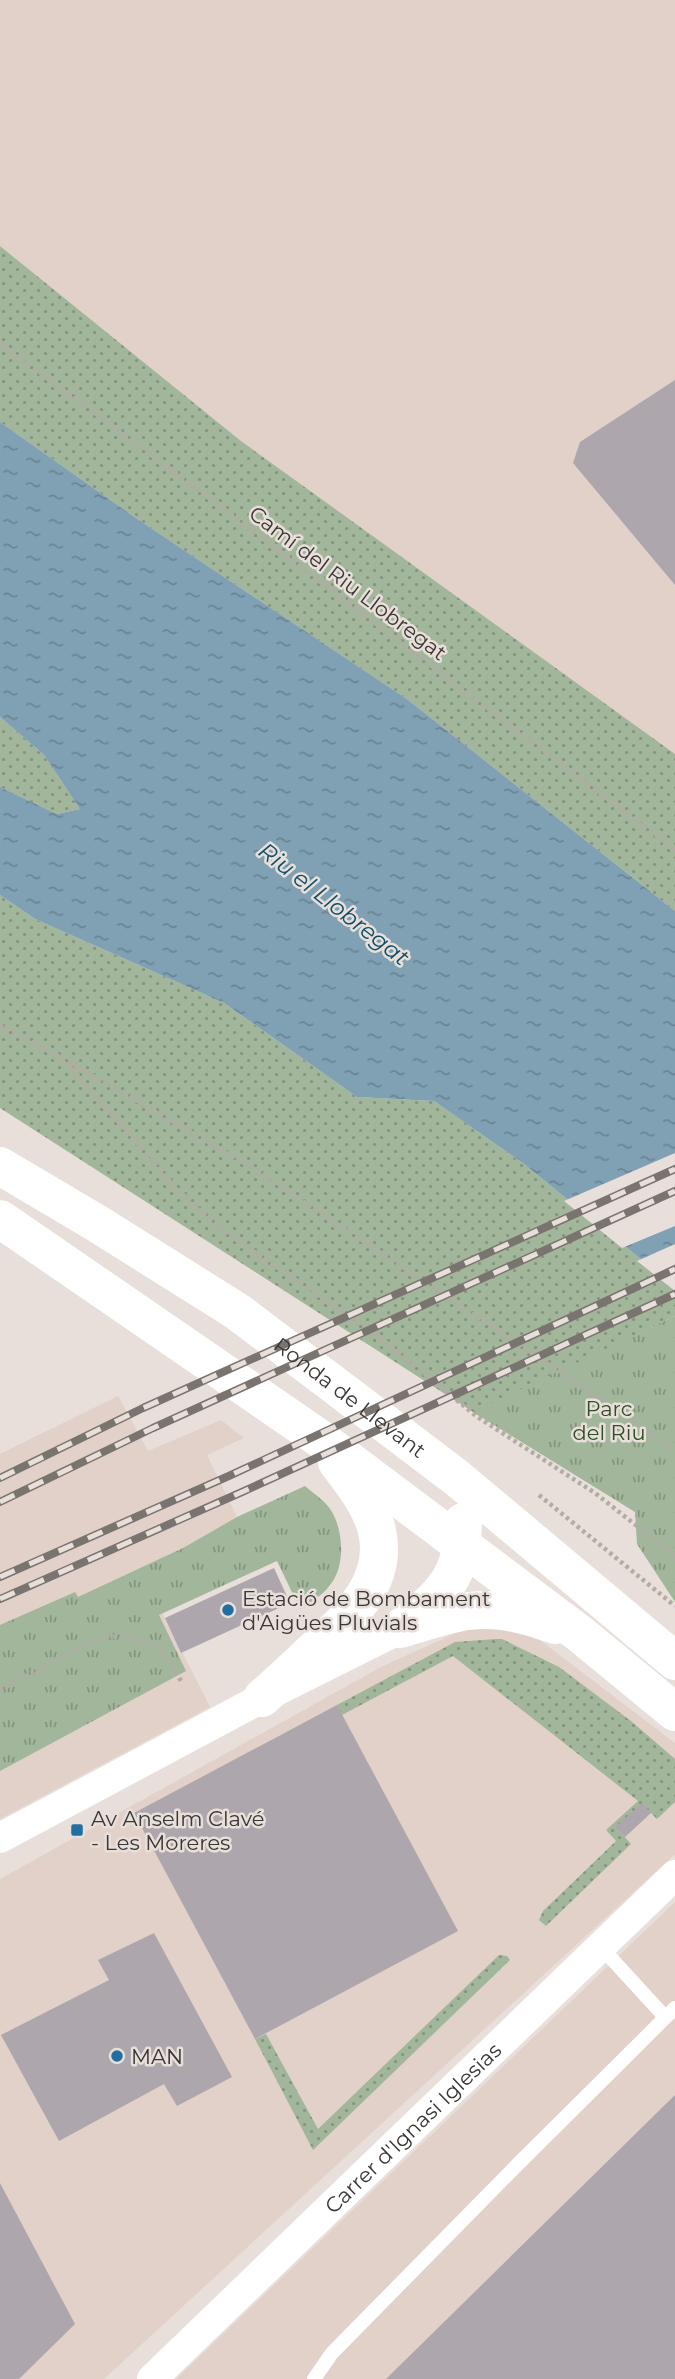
<svg xmlns="http://www.w3.org/2000/svg" width="675" height="2379" viewBox="0 0 675 2379" font-family="Montserrat,sans-serif">
  <defs>
    <pattern id="grass-dots" width="8" height="8" patternUnits="userSpaceOnUse" patternTransform="scale(1.75)"><rect width="8" height="8" fill="#a1b69a"/><path d="M2 2h.1M6 6h.1" fill="none" stroke="#84957e" stroke-width="1.8" stroke-linecap="round"/></pattern>
    <pattern id="park-tufts" width="24" height="20" patternUnits="userSpaceOnUse" patternTransform="scale(1.75)"><rect width="24" height="20" fill="#a1b69a"/><path d="M3 7l-1-3M5 7V3M7 7l1-3M15 17l-1-3M17 17v-4M19 17l1-3" fill="none" stroke="#84957e"/></pattern>
    <pattern id="water-ripples" width="26" height="14" patternUnits="userSpaceOnUse" patternTransform="scale(1.75)"><rect width="26" height="14" fill="#80a1b4"/><path d="M2 4q2-2 4 0t4 0M15 11q2-2 4 0t4 0" fill="none" stroke="#6a8493"/></pattern>
  </defs>
  <rect width="100%" height="100%" fill="#e8dfda"/>
  <g fill="#e1d1c8">
    <polygon points="0,0 675,0 675,754 241,441 0,246"/>
    <polygon points="118,1396 148,1451 221,1420 244,1438 207,1455 237,1517 183,1548 140,1569 210,1707 0,1819 0,1454"/>
    <polygon points="469,1627 503,1627 541,1641 675,1743 675,1854 104,2379 0,2379 0,1879 381,1667"/>
    <polygon points="675,1902 675,2379 176,2379"/>
  </g>
  <g fill="url(#grass-dots)">
    <polygon points="0,246 241,441 675,754 675,911 407,699 136,518 0,422"/>
    <polygon points="0,717 44,755 80,809 57,814 0,787"/>
    <polygon points="0,895 35,919 224,1003 357,1097 434,1101 524,1164 675,1287 675,1316 540,1381 636,1512 473,1412 0,1108"/>
    <polygon points="496,1639 502,1639 559,1667 631,1721 675,1759 675,1802 657,1819 642,1804 616,1827 631,1844 546,1926 539,1920 543,1911 616,1841 606,1830 638,1801 453,1656 342,1715 337,1705 455,1642"/>
    <polygon points="499,1955 507,1956 510,1960 313,2150 255,2039 266,2034 318,2129"/>
  </g>
  <g fill="url(#park-tufts)">
    <polygon points="675,1316 675,1602 637,1544 635,1512 473,1412"/>
    <path d="M305,1486C314,1494 326,1501 332,1512C344,1533 345,1567 330,1585C322,1596 311,1602 300,1609L277,1561L159,1615L186,1671L0,1771V1625L75,1592L78,1597L183,1548L237,1517Z"/>
  </g>
  <polygon fill="url(#water-ripples)" points="0,422 136,518 407,699 675,911 675,1287 524,1164 434,1101 357,1097 224,1003 35,919 0,895 0,787 57,814 80,809 44,755 0,717"/>
  <g fill="#e8dfda">
    <polygon points="675,1153 675,1226 622,1248 564,1201"/>
    <polygon points="675,1244 675,1291 637,1261"/>
  </g>
  <g fill="#aea6ad">
    <polygon points="675,380 675,585 573,463 580,442"/>
    <polygon points="274,1568 290,1603 181,1653 165,1618"/>
    <polygon points="337,1705 458,1931 255,2039 134,1813"/>
    <polygon points="642,1803 651,1813 625,1837 615,1827"/>
    <polygon points="154,1933 232,2077 177,2106 164,2084 59,2141 1,2035 109,1980 98,1960"/>
    <polygon points="675,2095 675,2379 386,2379"/>
    <polygon points="0,2183 75,2324 19,2379 0,2379"/>
  </g>
  <g fill="none" stroke-linecap="round" stroke-linejoin="round">
    <g stroke="#b2aba6" stroke-width="4.5" stroke-dasharray="3.5 3.5" stroke-linecap="butt">
      <polyline points="0,343 196,488 675,850"/>
      <polyline points="0,1026 64,1059 253,1168 600,1398 675,1451"/>
      <polyline points="67,1063 177,1189 219,1228 376,1334 476,1416 595,1493 675,1556"/>
      <polyline points="539,1495 675,1606"/>
      <polyline points="0,1690 87,1644 109,1636 132,1637 150,1643 167,1657 181,1681"/>
    </g>
    <g stroke="#fff" stroke-width="14">
      <polyline points="600,1946 665,2017"/>
      <polyline points="314,2379 332,2353 518,2164 675,2008"/>
    </g>
    <g stroke="#fff" stroke-width="30">
      <polyline points="0,1838 262,1698 400,1629"/>
      <path id="s1" d="M152,2379L675,1875"/>
    </g>
    <g stroke="#fff" stroke-width="38">
      <path id="s2" d="M0,1166L98,1224L238,1312L457,1478L675,1661"/>
      <polyline points="0,1219 319,1438 580,1634 675,1712"/>
      <path d="M404,1625C444,1593 463,1576 463,1522"/>
      <path d="M400,1629C422,1623 446,1614 469,1611C499,1607 528,1615 555,1625"/>
      <path d="M262,1698C280,1682 297,1666 314,1650C349,1618 391,1580 376,1527C369,1503 352,1482 337,1462"/>
    </g>
    <defs>
      <g id="rail">
        <polyline points="0,1478 143,1408 675,1169"/>
        <polyline points="0,1502 153,1428 675,1191"/>
        <polyline points="0,1577 231,1475 675,1269"/>
        <polyline points="0,1599 242,1492 675,1294"/>
      </g>
    </defs>
    <use href="#rail" stroke="#7a7471" stroke-width="8"/>
    <use href="#rail" stroke="#e8dfda" stroke-width="5" stroke-dasharray="16" stroke-linecap="butt"/>
  </g>
  <g fill="#216ea1" stroke="#e8dfda" stroke-width="2.5">
    <circle cx="228" cy="1610" r="7"/>
    <rect x="70" y="1823" width="14" height="14" rx="3.5"/>
    <circle cx="117" cy="2056" r="7"/>
  </g>
  <g text-anchor="middle" dominant-baseline="central" stroke-width="5" stroke-linejoin="round" paint-order="stroke">
    <g font-size="21" fill="#3a3634" stroke="#e8dfda">
      <text transform="translate(348 583) rotate(37)">Camí del Riu Llobregat</text>
      <text stroke="none"><textPath href="#s2" startOffset="420">Ronda de Llevant</textPath></text>
      <text stroke="none"><textPath href="#s1" startOffset="362">Carrer d'Ignasi Iglesias</textPath></text>
    </g>
    <g font-size="21" fill="#2f4e25" stroke="#e8dfda">
      <text x="609" y="1408">Parc<tspan x="609" dy="24">del Riu</tspan></text>
    </g>
    <g font-size="21" fill="#3a3634" stroke="#e8dfda" text-anchor="start">
      <text x="242" y="1598">Estació de Bombament<tspan x="242" dy="24">d'Aigües Pluvials</tspan></text>
      <text x="91" y="1818">Av Anselm Clavé<tspan x="91" dy="24">- Les Moreres</tspan></text>
      <text x="131" y="2056">MAN</text>
    </g>
    <g font-size="23" font-style="italic" fill="#0e4e69" stroke="#e8dfda">
      <text transform="translate(334 904) rotate(38)">Riu el Llobregat</text>
    </g>
  </g>
</svg>
